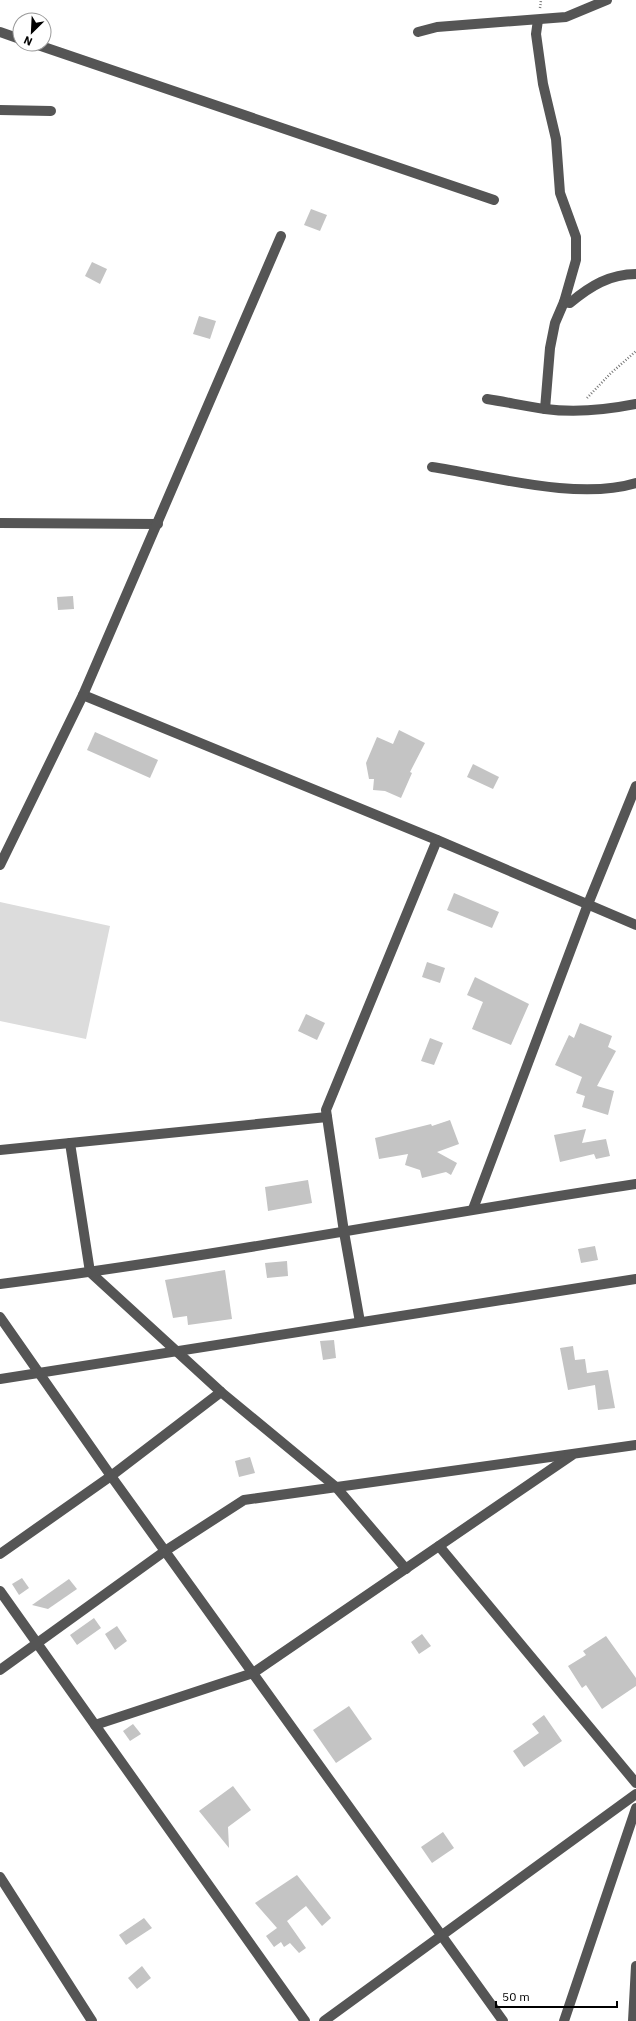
<svg xmlns="http://www.w3.org/2000/svg" width="636" height="2021" viewBox="0 0 636 2021" font-family="'IBM Plex Sans',sans-serif">
  <rect width="100%" height="100%" fill="#fff"/>
  <polygon fill="#dcdcdc" points="0,902 110,926 86,1039 0,1021"/>
  <g fill="#c4c4c4">
    <polygon points="311,209 327,215 320,231 304,225"/>
    <polygon points="92,262 107,269 100,284 85,276"/>
    <polygon points="199,316 216,321 210,339 193,334"/>
    <polygon points="73,596 74,609 58,610 57,597"/>
    <polygon points="399,730 425,743 410,772 412,773 401,798 385,791 373,790 374,779 369,779 366,763 377,737 393,744"/>
    <polygon points="95,732 158,760 150,778 87,750"/>
    <polygon points="473,764 499,777 493,789 467,777"/>
    <polygon points="454,893 499,912 492,928 447,910"/>
    <polygon points="427,962 445,968 440,983 422,977"/>
    <polygon points="475,977 529,1004 511,1045 472,1029 483,1002 467,995"/>
    <polygon points="306,1014 325,1023 317,1040 298,1031"/>
    <polygon points="580,1023 612,1036 608,1047 616,1051 597,1086 614,1091 608,1115 582,1107 585,1096 576,1093 582,1077 555,1065 569,1035 574,1038"/>
    <polygon points="430,1038 443,1043 434,1065 421,1061"/>
    <polygon points="450,1120 459,1144 437,1152 457,1163 451,1175 446,1172 422,1178 420,1170 405,1165 408,1154 379,1159 375,1138 431,1124 432,1126"/>
    <polygon points="586,1129 582,1143 606,1139 610,1156 596,1159 594,1154 560,1162 554,1135"/>
    <polygon points="308,1180 312,1203 268,1211 265,1187"/>
    <polygon points="595,1246 598,1260 581,1263 578,1249"/>
    <polygon points="287,1261 288,1276 267,1278 265,1263"/>
    <polygon points="225,1270 232,1319 188,1325 187,1316 173,1318 165,1280"/>
    <polygon points="334,1340 336,1358 323,1360 320,1341"/>
    <polygon points="573,1346 575,1360 585,1359 587,1373 608,1370 615,1408 598,1410 595,1385 568,1390 560,1348"/>
    <polygon points="250,1457 255,1473 239,1477 235,1461"/>
    <polygon points="22,1578 29,1588 19,1595 12,1584"/>
    <polygon points="69,1579 77,1589 48,1609 32,1605"/>
    <polygon points="94,1618 101,1628 77,1645 70,1635"/>
    <polygon points="117,1626 127,1641 115,1650 105,1634"/>
    <polygon points="422,1634 431,1646 419,1654 411,1642"/>
    <polygon points="606,1636 636,1678 636,1686 602,1709 586,1685 582,1688 568,1666 586,1655 583,1651"/>
    <polygon points="349,1706 372,1739 336,1763 313,1730"/>
    <polygon points="544,1715 562,1741 524,1767 513,1751 539,1733 532,1724"/>
    <polygon points="133,1724 141,1734 130,1741 123,1731"/>
    <polygon points="233,1786 251,1810 228,1827 229,1848 199,1811"/>
    <polygon points="443,1832 454,1848 432,1863 421,1847"/>
    <polygon points="297,1875 331,1918 322,1926 306,1906 287,1921 306,1948 299,1953 290,1943 284,1947 281,1942 274,1947 266,1936 277,1928 255,1903"/>
    <polygon points="144,1918 152,1928 126,1945 119,1935"/>
    <polygon points="142,1966 151,1978 137,1989 128,1978"/>
  </g>
  <g fill="none" stroke-linecap="round" stroke-linejoin="round">
    <g stroke="#777" stroke-width="2.5" stroke-dasharray="1 2" stroke-linecap="butt">
      <polyline points="540,8 541,0"/>
      <polyline points="587,398 610,374 636,351"/>
    </g>
    <g stroke="#555" stroke-width="10">
      <polyline points="538,20 536,34 543,84 556,139 560,193 576,237 576,260 564,302 555,323 550,348 545,409"/>
      <polyline points="0,32 20,39"/>
      <polyline points="418,32 437,27 566,17 607,0"/>
      <polyline points="35,44 494,200"/>
      <polyline points="0,110 51,111"/>
      <path d="M564,302L570,303C590,286 610,274 636,274"/>
      <path d="M487,399C506,402 525,406 545,409C575,413 606,410 636,404"/>
      <path d="M432,467C492,476 578,501 636,483"/>
      <polyline points="0,523 158,524"/>
      <polyline points="83,695 437,840 636,925"/>
      <polyline points="0,865 83,695 281,236"/>
      <polyline points="70,1143 90,1272 221,1392 336,1487 406,1569"/>
      <polyline points="0,1150 327,1117"/>
      <polyline points="473,1209 588,904 636,786"/>
      <path d="M0,1284C213,1257 424,1216 636,1184"/>
      <polyline points="0,1317 111,1476 503,2021"/>
      <polyline points="360,1322 344,1232 326,1110 437,840"/>
      <polyline points="0,1379 636,1279"/>
      <polyline points="439,1546 636,1783"/>
      <polyline points="0,1554 111,1476 221,1392"/>
      <polyline points="0,1591 305,2021"/>
      <polyline points="0,1670 165,1551 244,1500 636,1445"/>
      <polyline points="95,1725 253,1673 572,1455"/>
      <polyline points="0,1877 92,2021"/>
      <polyline points="324,2021 636,1794"/>
      <polyline points="564,2021 636,1808"/>
      <polyline points="633,2021 636,1966"/>
    </g>
  </g>
  <g transform="translate(32 32) rotate(204)"><circle r="19" fill="#ffffff" stroke="#999999"/>
  <path d="M0-3L7 15L0 10L-7 15Z" fill="#000000"/>
  <text y="-6" font-size="11" font-weight="bold" text-anchor="middle" fill="#000000">N</text>
  </g>
  <path d="M496 2001v6h121v-6" fill="none" stroke="#000000" stroke-width="2"/>
  <text x="502" y="2001" font-size="12" fill="#000000" stroke="#ffffff" stroke-width="3" paint-order="stroke">50 m</text>
</svg>
